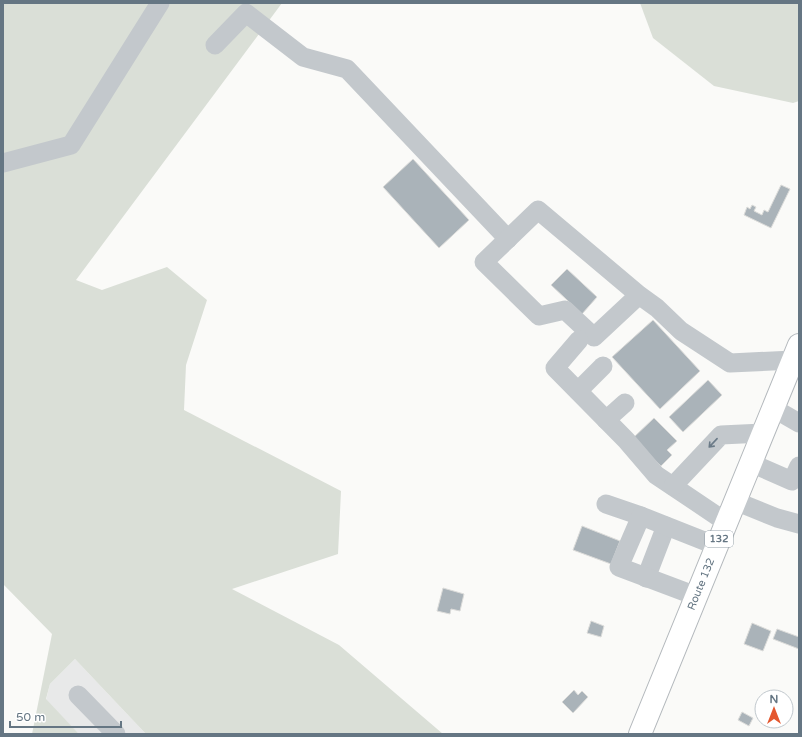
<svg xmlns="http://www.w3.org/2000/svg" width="802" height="737" viewBox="0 0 802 737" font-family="'Varela Round',sans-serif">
  <rect width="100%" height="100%" fill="#fafaf8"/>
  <polygon fill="#e8e9e9" points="75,659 146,734 79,734 46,700 50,684"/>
  <g fill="#dadfd7">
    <polygon points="3,3 282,3 76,280 102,290 167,267 207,300 186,365 184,410 341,491 338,554 232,589 339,645 443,734 146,734 75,659 50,684 46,699 79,734 32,734 52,634 3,584"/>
    <polygon points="640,3 799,3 799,101 793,103 714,86 653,38"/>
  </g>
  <g fill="#aab3b9" stroke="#dcdcda">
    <polygon points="413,159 469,220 439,248 383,187"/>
    <polygon points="781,185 790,189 771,228 744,215 747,207 750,209 752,205 756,207 754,211 762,215 764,210 768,212"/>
    <polygon points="567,269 597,297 582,314 551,285"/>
    <polygon points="653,320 700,371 660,409 612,357"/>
    <polygon points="708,380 722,395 683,432 669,417"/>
    <polygon points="654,418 677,441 667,450 672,455 661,466 633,438"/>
    <polygon points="582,526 620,541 611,564 573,550"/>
    <polygon points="443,588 464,594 460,611 451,609 450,614 437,611"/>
    <polygon points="591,621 604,626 601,637 587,633"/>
    <polygon points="752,623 771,631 763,651 744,644"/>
    <polygon points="777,629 799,637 799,649 773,639"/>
    <polygon points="574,690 578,695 582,691 588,697 573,713 562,702"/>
    <polygon points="742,712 753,718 749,726 738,720"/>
  </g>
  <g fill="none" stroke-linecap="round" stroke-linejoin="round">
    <defs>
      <polyline id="highway" points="640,734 799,345"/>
    </defs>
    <use href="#highway" stroke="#b4b9bd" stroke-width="24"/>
    <g stroke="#c3c8cc" stroke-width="19">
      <polyline points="215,45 246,13 303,57 347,69 508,239"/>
      <polyline points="3,163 71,145 160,3"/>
      <polyline points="639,295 594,337 565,310 539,316 484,262 538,210 639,295 657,308 681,331 730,363 793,360 799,362"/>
      <polyline points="579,340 555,368 626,440 656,475 726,522"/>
      <polyline points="578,391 603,366"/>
      <polyline points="773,408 799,423"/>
      <polyline points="606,420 625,403"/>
      <polyline points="751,463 792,481 799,466"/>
      <polyline points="673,486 721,435 763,433"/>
      <polyline points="735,501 777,518 799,524"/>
      <polyline points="606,504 641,516"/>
      <polyline points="646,578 666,526"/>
      <polyline points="696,596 619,567 641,516 717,546"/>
      <polyline points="78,695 116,734"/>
    </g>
    <use href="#highway" stroke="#fff" stroke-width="22"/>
  </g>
  <defs><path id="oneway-shaft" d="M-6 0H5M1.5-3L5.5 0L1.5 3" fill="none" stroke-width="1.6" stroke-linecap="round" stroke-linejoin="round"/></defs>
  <use stroke="#6a7a87" href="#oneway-shaft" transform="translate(713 443) rotate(133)"/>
  <g text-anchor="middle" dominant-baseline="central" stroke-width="4" stroke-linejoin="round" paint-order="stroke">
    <rect fill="#fff" stroke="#939fa8" stroke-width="1" x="705" y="531" width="28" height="16" rx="3"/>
    <g font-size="10" font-weight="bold" fill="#657683">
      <text x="719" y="539">132</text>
    </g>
    <g font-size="11" fill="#657683" stroke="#fff">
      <text transform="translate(701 584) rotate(-68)">Route 132</text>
    </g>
  </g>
  <rect width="802" height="737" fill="none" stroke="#657683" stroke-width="8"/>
  <g transform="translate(774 709)"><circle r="19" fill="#ffffff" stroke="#c1c8cd"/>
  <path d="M0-3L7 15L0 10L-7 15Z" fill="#e4572e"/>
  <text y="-6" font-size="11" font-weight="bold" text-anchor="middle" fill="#657683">N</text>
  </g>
  <path d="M10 721v6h111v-6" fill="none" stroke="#657683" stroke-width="2"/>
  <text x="16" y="721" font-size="12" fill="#657683" stroke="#ffffff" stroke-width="3" paint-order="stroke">50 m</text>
</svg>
